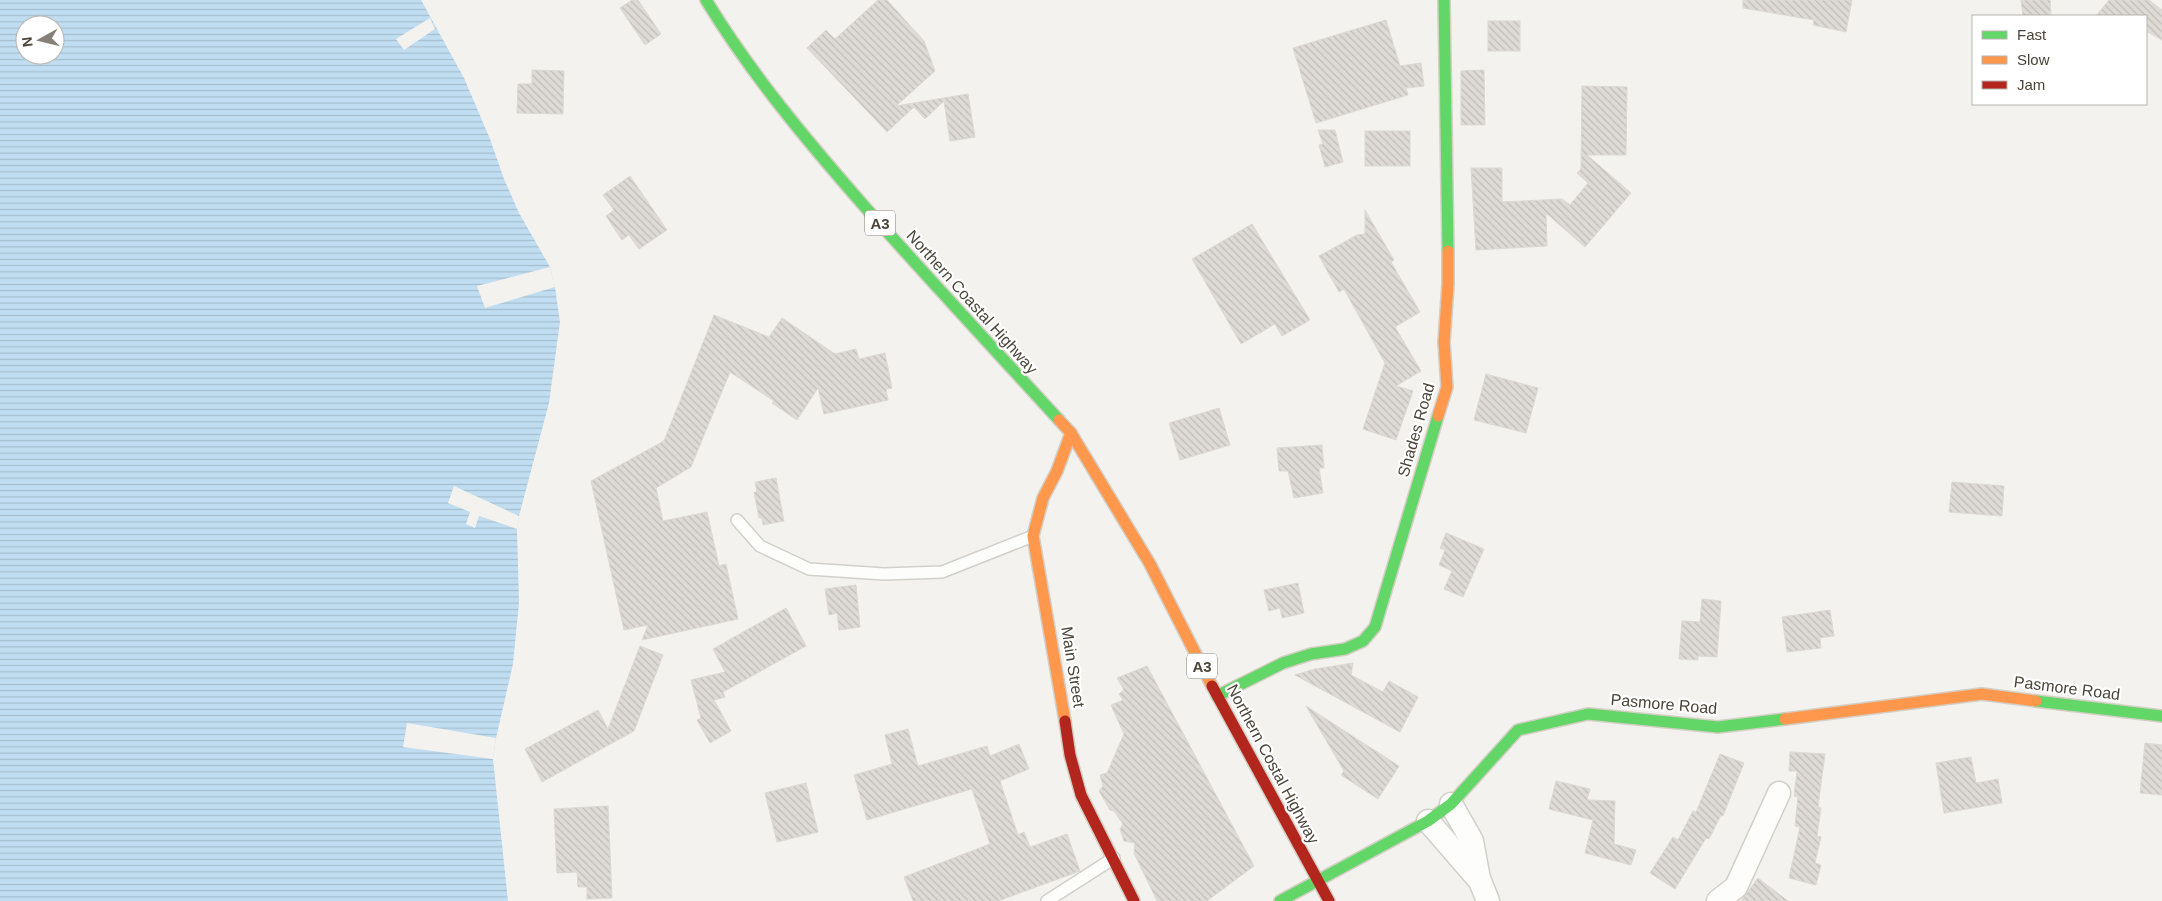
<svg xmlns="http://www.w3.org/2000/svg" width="2162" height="901" viewBox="0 0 2162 901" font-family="Helvetica,sans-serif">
  <defs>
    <pattern id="water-rules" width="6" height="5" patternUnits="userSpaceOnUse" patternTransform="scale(1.25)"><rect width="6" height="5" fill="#c0ddf1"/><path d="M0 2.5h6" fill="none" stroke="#a6bfcf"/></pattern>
    <pattern id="building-back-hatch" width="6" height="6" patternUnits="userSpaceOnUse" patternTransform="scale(1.25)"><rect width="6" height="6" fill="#dedbd6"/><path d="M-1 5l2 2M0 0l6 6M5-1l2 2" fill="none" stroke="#c0bdb8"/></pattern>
  </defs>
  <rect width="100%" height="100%" fill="#f4f2ee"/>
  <path fill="url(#water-rules)" fill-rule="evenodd" d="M0,0H421L464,78L490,139L504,179L519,213L550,267L555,287L560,322L549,403L519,516L517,529L519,603L513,664L496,738L493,759L508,901H0ZM25,25H55V55H25Z"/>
  <g fill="#f4f2ee">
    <polygon points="430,18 435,29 404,50 396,39"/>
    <polygon points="550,267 555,287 485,308 477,286"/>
    <polygon points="454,486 519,516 517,529 479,516 475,528 466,524 470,512 448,503"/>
    <polygon points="407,723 496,738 493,759 403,747"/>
  </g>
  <g fill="url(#building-back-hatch)" stroke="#dcd9d4">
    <polygon points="632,0 638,0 661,34 645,45 620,8"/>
    <polygon points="878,0 887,0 924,41 935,71 896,106 968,94 975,137 950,141 944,101 925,119 914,107 887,132 807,48 826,30 835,39"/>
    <polygon points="1743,0 1852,0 1846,32 1813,25 1814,20 1743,8"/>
    <polygon points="2021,0 2050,0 2051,16 2023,16"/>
    <polygon points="2109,0 2149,0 2162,10 2162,40 2146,31 2146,16 2096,16"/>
    <polygon points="1386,20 1400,66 1421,63 1424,86 1406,88 1408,95 1316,123 1293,48"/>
    <rect x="1488" y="21" width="32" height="30"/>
    <polygon points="532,70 564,71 563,114 517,113 518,84 532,84"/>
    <polygon points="1484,70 1485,125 1461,125 1461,71"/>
    <polygon points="1582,86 1627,87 1626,155 1587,155 1631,193 1585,247 1546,213 1547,246 1476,250 1471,168 1502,168 1502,202 1562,199 1570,205 1588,183 1577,173 1581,169"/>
    <polygon points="1318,130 1335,130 1343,162 1325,167 1319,145 1323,144"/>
    <rect x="1365" y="131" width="45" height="35"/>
    <polygon points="630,176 667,230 639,249 629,235 622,240 606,216 614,210 603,195"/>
    <polygon points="1365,210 1394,260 1391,262 1420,312 1395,327 1421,371 1396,386 1413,391 1396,440 1363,429 1385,363 1344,289 1339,292 1319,256 1357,235 1365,234"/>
    <polygon points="1252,224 1310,320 1282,336 1275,324 1241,344 1192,259"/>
    <polygon points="714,315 769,337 782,318 835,354 856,349 859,359 885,353 892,388 886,389 888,400 824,414 818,388 797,420 772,403 774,401 730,372 691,467 656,488 663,521 707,512 719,566 726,564 738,619 642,640 648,625 624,630 591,481 664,441"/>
    <polygon points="1486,374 1538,388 1526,433 1474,420"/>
    <polygon points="1219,408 1230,445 1180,460 1169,423"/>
    <polygon points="1322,445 1324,468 1319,468 1323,493 1294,498 1288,471 1279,471 1277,448"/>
    <polygon points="776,478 784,521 763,525 762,518 759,518 754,492 757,492 755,482"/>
    <polygon points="1952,482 2004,486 2002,516 1949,512"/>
    <polygon points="1446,533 1484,549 1463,597 1444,589 1452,571 1439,565 1445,550 1440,548"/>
    <polygon points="1298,583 1304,613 1282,618 1280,608 1269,611 1264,590"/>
    <polygon points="856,585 860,627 839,630 837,613 829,615 825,589"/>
    <polygon points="1702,599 1721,601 1717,657 1698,656 1698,660 1679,659 1682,621 1700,622"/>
    <polygon points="786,608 806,646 723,692 725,697 714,700 731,731 710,743 697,720 701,718 691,680 725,672 713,649"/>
    <polygon points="1830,610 1834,636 1820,638 1821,648 1787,652 1782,617"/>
    <polygon points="640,646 663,655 634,731 542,782 525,749 598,710 608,729"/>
    <polygon points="1353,663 1351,675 1383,692 1389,681 1418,697 1400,732 1295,675 1315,669"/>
    <polygon points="1147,666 1254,866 1207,901 1157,901 1134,853 1135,843 1124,841 1120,829 1123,824 1114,811 1110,810 1099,791 1103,786 1100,775 1107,773 1124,734 1111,705 1123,700 1119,694 1124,690 1117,678"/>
    <polygon points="1306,706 1399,766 1378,799 1341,775 1344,771"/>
    <polygon points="908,729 918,766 987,746 990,756 1019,744 1029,769 1000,781 1018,835 1024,832 1030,847 1067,834 1080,871 998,901 913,901 904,877 990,844 972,789 867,820 854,775 892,764 885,735"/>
    <polygon points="2145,743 2162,745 2162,795 2140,793"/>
    <polygon points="1790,752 1825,754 1818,807 1821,808 1817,836 1821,837 1815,863 1821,865 1816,885 1789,878 1800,827 1795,826 1798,797 1794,796 1797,771 1789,771"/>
    <polygon points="1720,754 1744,763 1723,816 1721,815 1709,839 1706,838 1675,889 1650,873 1673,837 1678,840 1693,811 1696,812"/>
    <polygon points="1971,757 1976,783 1998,779 2002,803 1944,813 1936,763"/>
    <polygon points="1556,781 1590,789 1587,800 1615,801 1614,844 1636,850 1631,865 1585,853 1593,820 1549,809"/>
    <polygon points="806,783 818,832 777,842 765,793"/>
    <polygon points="608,806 612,898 587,899 587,887 578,887 577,872 557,873 554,809"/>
    <polygon points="1758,878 1788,901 1741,901"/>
  </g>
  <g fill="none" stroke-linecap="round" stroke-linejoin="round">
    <defs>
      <g id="lane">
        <polyline points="737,520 760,546 809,569 884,574 942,572 1033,536"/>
        <polyline points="1047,901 1114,858"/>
      </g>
      <g id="street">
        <polyline points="1451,804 1472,841 1479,879"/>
        <polyline points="1428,821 1480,881 1488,901"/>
        <polyline points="1718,901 1736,887 1779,793"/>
      </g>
      <g id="fast">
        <path d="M706,0C751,74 808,142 865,207C929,279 994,349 1059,420"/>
        <polyline points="1444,0 1448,251"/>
        <polyline points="1217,696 1283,663 1311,654 1345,649 1363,641 1375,627 1438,416"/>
        <polyline points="2036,701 2162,716"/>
        <polyline points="1280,901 1428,821 1451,804 1518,730 1588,714 1718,727 1785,719"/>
      </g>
      <g id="slow">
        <polyline points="1438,416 1447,387 1444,342 1448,284 1448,251"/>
        <polyline points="1059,420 1071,433 1150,564 1212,686"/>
        <polyline points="1785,719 1982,694 2036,701"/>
        <polyline points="1065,721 1033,536 1043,498 1057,471 1071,433"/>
      </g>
      <g id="jam">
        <polyline points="1212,686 1329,901"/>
        <polyline points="1065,721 1070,755 1081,795 1134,901"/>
      </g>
    </defs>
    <use href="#lane" stroke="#d2d0cb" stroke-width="14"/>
    <use href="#street" stroke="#d2d0cb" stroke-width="25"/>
    <use href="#fast" stroke="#d3cfc5" stroke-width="14"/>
    <use href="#slow" stroke="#d3cfc5" stroke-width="14"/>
    <use href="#jam" stroke="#d3cfc5" stroke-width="14"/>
    <use href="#lane" stroke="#fdfdfc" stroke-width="11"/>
    <use href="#street" stroke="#fdfdfc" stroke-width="22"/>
    <use href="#fast" stroke="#63d668" stroke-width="11"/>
    <use href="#slow" stroke="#ff974d" stroke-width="11"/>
    <use href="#jam" stroke="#b3261e" stroke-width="11"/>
  </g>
  <g text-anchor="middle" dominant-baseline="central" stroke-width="4.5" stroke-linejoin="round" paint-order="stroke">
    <g fill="#fff" stroke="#817c74" stroke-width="1">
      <rect x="865" y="210.5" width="30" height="25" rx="4"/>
      <rect x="1187" y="653.5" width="30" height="25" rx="4"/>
    </g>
    <g font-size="15" font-weight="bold" fill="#4b4439">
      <text x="880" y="223">A3</text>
      <text x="1202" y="666">A3</text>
    </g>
    <g font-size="16" fill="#4b4439" stroke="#fff">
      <text transform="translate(972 302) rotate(48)">Northern Coastal Highway</text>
      <text transform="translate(1416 430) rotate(-74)">Shades Road</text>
      <text transform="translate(1073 667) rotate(81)">Main Street</text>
      <text transform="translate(2067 688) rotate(7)">Pasmore Road</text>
      <text transform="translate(1664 704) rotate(5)">Pasmore Road</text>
      <text transform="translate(1273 764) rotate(62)">Northern Costal Highway</text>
    </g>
  </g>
  <rect x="1972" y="15" width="175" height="90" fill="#ffffff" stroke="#b7b4b0"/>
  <rect x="1982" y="31" width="25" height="8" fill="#63d668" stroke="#b7b4b0"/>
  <text x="2017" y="40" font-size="15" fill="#4b4439">Fast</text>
  <rect x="1982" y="56" width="25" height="8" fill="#ff974d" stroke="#b7b4b0"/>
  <text x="2017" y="65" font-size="15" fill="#4b4439">Slow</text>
  <rect x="1982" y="81" width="25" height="8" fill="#b3261e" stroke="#b7b4b0"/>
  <text x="2017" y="90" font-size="15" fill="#4b4439">Jam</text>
  <g transform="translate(40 40) rotate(262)"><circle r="24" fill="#ffffff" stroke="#b7b4b0"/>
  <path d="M0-4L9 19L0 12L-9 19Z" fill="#868178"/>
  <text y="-8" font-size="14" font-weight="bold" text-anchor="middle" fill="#4b4439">N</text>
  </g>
</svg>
